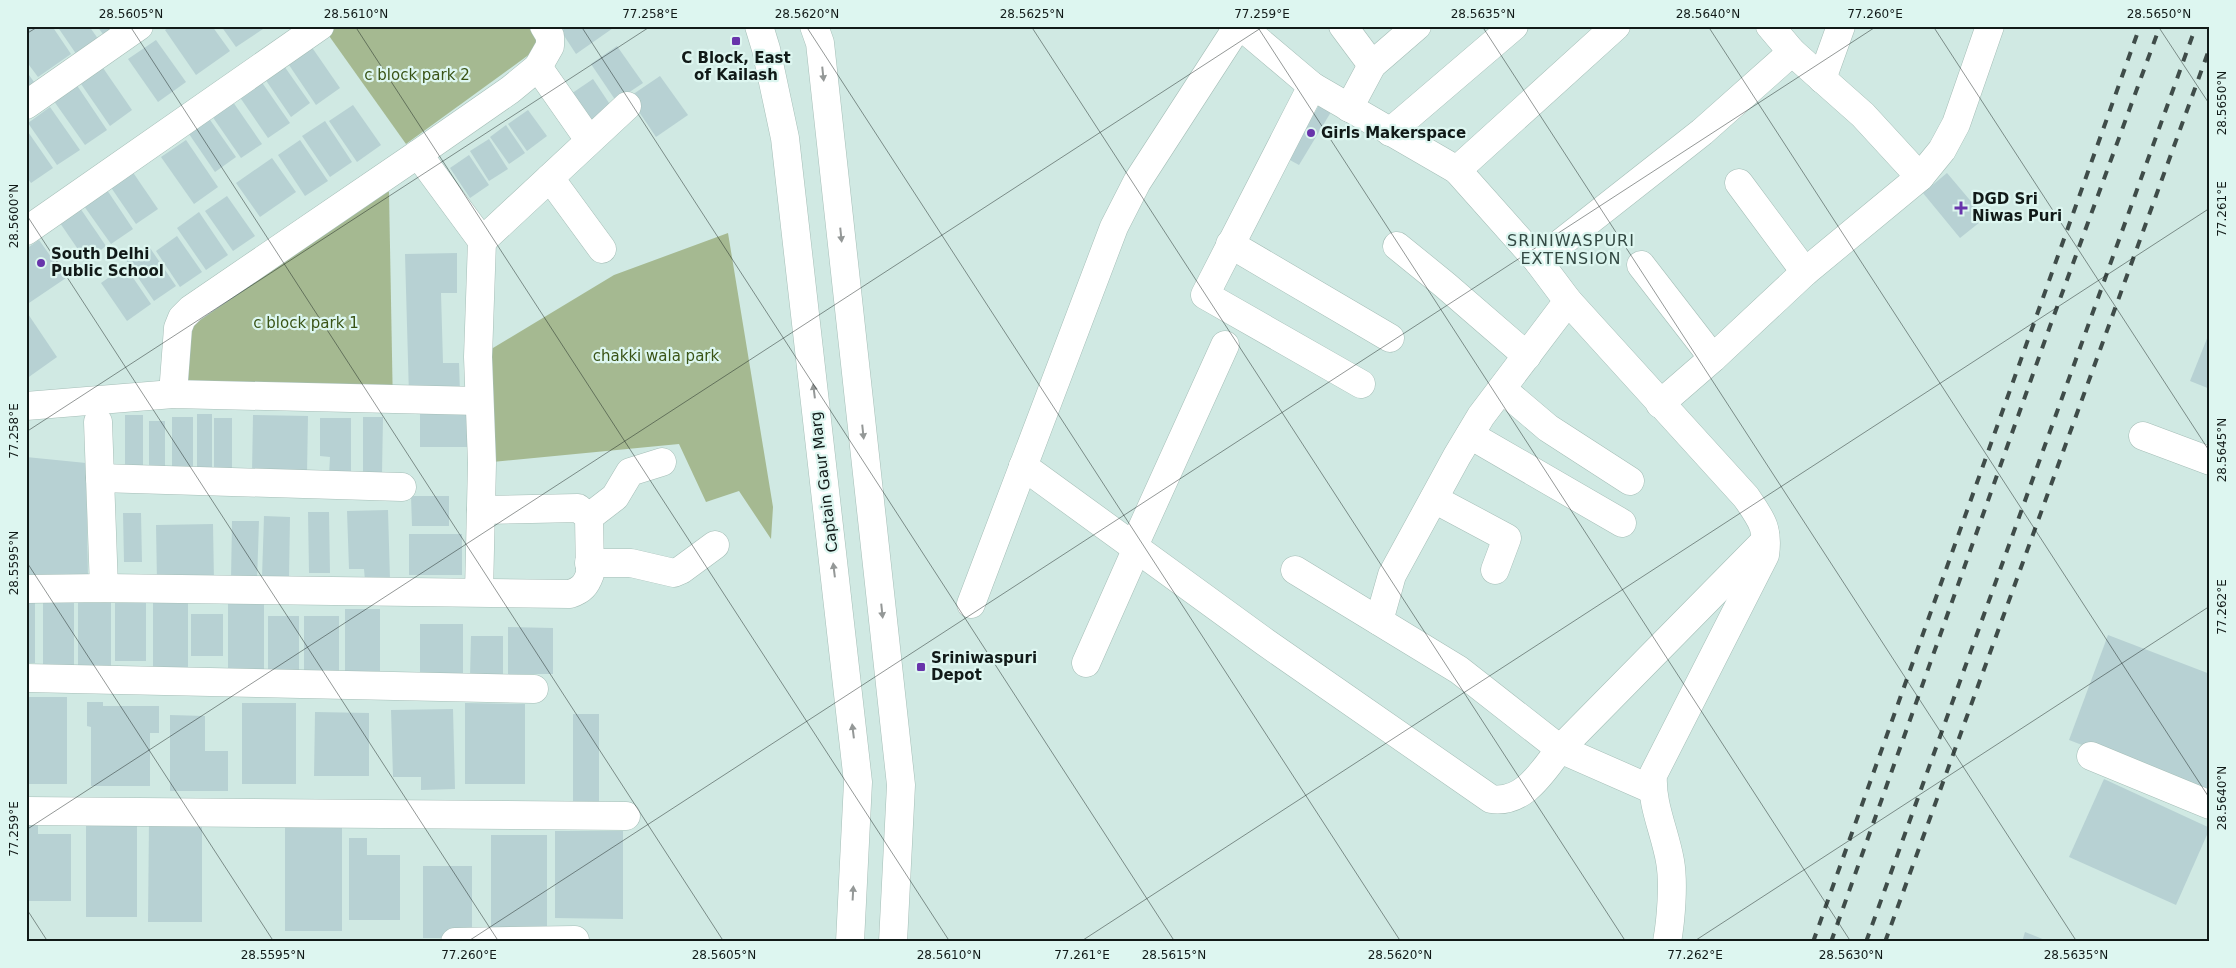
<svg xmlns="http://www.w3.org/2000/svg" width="2236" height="968" viewBox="0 0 2236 968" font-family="'DejaVu Sans',sans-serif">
  <rect width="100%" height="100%" fill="#d0e9e3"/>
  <g fill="#a5b991">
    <polygon points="322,26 531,26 545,43 406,144"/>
    <polygon points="365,184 389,192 393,410 159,406 169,321"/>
    <polygon points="728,233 773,507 771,539 739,491 706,502 679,444 482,463 478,357 614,275"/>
  </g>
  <g fill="#b7d1d3">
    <polygon points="28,26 52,26 71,54 38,77 26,61 26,28"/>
    <polygon points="57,26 89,26 101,43 79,58"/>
    <polygon points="97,26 121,26 105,37"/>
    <polygon points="171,26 212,26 230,51 196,75 165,30"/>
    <polygon points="221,26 261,26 263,29 236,47"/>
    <polygon points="568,26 616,26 576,54 561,31"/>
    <polygon points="156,40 186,82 158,102 128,59"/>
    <polygon points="311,46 340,88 316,105 287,62"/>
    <polygon points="617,46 643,83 616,101 591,64"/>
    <polygon points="282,63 310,103 291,117 263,76"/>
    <polygon points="101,65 132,110 110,126 79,81"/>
    <polygon points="26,71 37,86 26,94"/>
    <polygon points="660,76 688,115 656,137 629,97"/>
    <polygon points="593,79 611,106 584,125 565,98"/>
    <polygon points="74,81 107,130 85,145 51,97"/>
    <polygon points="261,81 290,123 268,138 239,96"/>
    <polygon points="1322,100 1334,107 1299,165 1288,159"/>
    <polygon points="233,102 262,144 241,158 212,116"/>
    <polygon points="353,105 381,145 357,162 329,121"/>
    <polygon points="50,107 80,150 57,165 28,123"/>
    <polygon points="528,110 547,136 527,151 508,124"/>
    <polygon points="208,117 236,157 215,172 187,131"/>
    <polygon points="325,121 352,162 330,177 302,136"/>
    <polygon points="506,125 525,153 509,164 490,137"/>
    <polygon points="26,129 53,168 31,183 26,176"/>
    <polygon points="489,139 508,169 489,181 470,151"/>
    <polygon points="186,140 218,187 194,204 161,157"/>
    <polygon points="300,140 328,181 305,196 278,155"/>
    <polygon points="469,155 489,185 470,198 450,168"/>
    <polygon points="272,158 296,192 260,217 236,183"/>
    <polygon points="132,171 158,209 136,224 110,186"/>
    <polygon points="1947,173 1985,218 1960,238 1923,193"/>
    <polygon points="107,190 133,229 111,244 84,206"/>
    <polygon points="227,196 255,236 233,251 205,211"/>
    <polygon points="80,208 106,246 86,261 60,223"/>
    <polygon points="199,212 228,255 206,270 177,228"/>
    <polygon points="177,236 202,272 180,287 156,251"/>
    <polygon points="39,240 66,278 26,305 26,249"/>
    <polygon points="148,245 176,286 154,301 126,260"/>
    <polygon points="457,253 457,293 441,293 443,363 459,363 460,394 409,396 405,254"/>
    <polygon points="125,266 151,304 127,321 101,283"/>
    <polygon points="26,311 57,357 26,379"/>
    <polygon points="2210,331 2210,389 2190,381"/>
    <rect x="197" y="414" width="15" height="53"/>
    <rect x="420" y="414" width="49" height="33"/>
    <rect x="125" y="415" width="18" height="59"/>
    <polygon points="253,415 308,416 307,474 252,473"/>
    <rect x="172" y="417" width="21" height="54"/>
    <polygon points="363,417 383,417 382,474 363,473"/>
    <rect x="214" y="418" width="18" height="52"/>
    <polygon points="320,418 351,418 351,475 329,475 330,457 320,456"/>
    <rect x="149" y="421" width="16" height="53"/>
    <polygon points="26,457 86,463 88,578 26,577"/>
    <polygon points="411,496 449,496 449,526 412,526"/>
    <polygon points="388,510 390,580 365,581 364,569 349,569 347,511"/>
    <polygon points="308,512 329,512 330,573 309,573"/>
    <polygon points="123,513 141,513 142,562 124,562"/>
    <polygon points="264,516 290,517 289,578 262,577"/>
    <polygon points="232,521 259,521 257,581 231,580"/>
    <polygon points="213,524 214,582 157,583 156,525"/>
    <rect x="409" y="534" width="53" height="41"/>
    <polygon points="43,595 74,596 74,665 43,665"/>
    <polygon points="153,598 188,598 188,668 153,667"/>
    <rect x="26" y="599" width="9" height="64"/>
    <polygon points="78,601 111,602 111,669 78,669"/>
    <rect x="115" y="603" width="31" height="58"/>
    <rect x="228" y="604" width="36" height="67"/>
    <rect x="345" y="609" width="35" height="62"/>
    <rect x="191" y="614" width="32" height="42"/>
    <rect x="268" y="616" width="31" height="57"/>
    <rect x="304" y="616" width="35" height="55"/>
    <rect x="420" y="624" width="43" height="54"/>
    <polygon points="508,627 553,628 553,674 508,674"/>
    <polygon points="2108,635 2210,674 2210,794 2069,740"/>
    <polygon points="471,636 503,636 503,677 470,677"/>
    <rect x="26" y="697" width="41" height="87"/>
    <polygon points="87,702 103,702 103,706 159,706 159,733 150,733 150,786 91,786 91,727 87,726"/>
    <rect x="242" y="703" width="54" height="81"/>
    <polygon points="465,703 525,704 525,784 465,784"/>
    <polygon points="453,709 455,789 421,790 421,777 393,777 391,710"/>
    <polygon points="315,712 369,713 369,776 314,776"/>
    <rect x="573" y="714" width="26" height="88"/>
    <polygon points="170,715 205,716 205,751 228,751 228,791 170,791"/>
    <polygon points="2104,779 2210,828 2176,905 2069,857"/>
    <polygon points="149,819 202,820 202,922 148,922"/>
    <polygon points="26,823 38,823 38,834 71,834 71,901 26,901"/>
    <rect x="86" y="825" width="51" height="92"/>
    <rect x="285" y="826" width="57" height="105"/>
    <polygon points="555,831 623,831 623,919 555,918"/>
    <polygon points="491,835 547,835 547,928 491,937"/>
    <polygon points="349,838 367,838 367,855 400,855 400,920 349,920"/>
    <rect x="423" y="866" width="49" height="72"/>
    <polygon points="2025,932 2050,942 2022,942"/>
  </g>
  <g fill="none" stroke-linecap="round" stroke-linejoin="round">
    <defs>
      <g id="minor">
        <path d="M1241,26L1312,86L1457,170L1538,261L1568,301L1746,497C1761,519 1769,528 1765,555L1653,775C1651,804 1665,832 1670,861C1674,883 1671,920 1667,942"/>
        <polyline points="1343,26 1372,65"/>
        <polyline points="1770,26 1792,52 1863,115 1920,177"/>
        <polyline points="538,67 589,140"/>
        <polyline points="1822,79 1841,26"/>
        <polyline points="1312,86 1205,295 1361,384"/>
        <polyline points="26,105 139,26"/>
        <polyline points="1349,108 1372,65 1417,26"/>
        <polyline points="1390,132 1514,26"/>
        <polyline points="418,154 482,241 478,357 482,463 479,592"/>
        <polyline points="1457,170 1616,26"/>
        <polyline points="550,178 602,249"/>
        <polyline points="1739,183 1805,272"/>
        <polyline points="26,231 320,26"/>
        <polyline points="482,241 627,106"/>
        <polyline points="1230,244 1390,338"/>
        <polyline points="1397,246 1445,285 1527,356"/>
        <polyline points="1538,261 1702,132 1792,52"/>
        <polyline points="1641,265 1713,358"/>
        <polyline points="1502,389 1548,428 1630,481"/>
        <polyline points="173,394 178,328 182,318 191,309 418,154 510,90 538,67 550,46 550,36 544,26"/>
        <polyline points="1660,404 1713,358 1805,272 1920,177 1942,150 1956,124 1990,26"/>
        <polyline points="26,406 173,394 479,401"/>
        <polyline points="98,422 104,588"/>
        <polyline points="1470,435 1622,523"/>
        <polyline points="2143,436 2210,461"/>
        <path d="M1023,466L1265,642L1491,799C1524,804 1542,772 1560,749L1761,545"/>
        <polyline points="100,478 402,487"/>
        <polyline points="1434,499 1507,538 1495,570"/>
        <polyline points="589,517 615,497 630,472 662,462"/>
        <polyline points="1134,546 1225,345"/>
        <polyline points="589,563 631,563 674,573 681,570 715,545"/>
        <polyline points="1295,570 1459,670 1560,749 1651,789"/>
        <path d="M26,589L104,588L570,594C582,590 586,585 590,574L589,517L578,508L481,510"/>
        <polyline points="971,604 1114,227 1137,182 1238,26"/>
        <polyline points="1379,621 1392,575 1457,456 1481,416 1568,301"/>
        <polyline points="1086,663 1137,548"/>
        <polyline points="26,678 534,689"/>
        <polyline points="2091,756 2210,805"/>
        <polyline points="26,811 626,816"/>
        <polyline points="455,942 575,940"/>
      </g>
      <g id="secondary">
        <polyline points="759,26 766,49 785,138 858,782 850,942"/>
        <polyline points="814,26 820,43 901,785 893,942"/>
      </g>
    </defs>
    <use href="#minor" stroke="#a5beb7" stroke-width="29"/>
    <use href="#secondary" stroke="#a5beb7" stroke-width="29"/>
    <use href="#minor" stroke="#fff" stroke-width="28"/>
    <use href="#secondary" stroke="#fff" stroke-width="28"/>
    <g stroke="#3f4c49" stroke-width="4" stroke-dasharray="9 9" stroke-linecap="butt">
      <polyline points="1813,942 2140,26"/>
      <polyline points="1831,942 2049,329 2160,26"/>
      <polyline points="1866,942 2196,26"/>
      <polyline points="1885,942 2210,47"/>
    </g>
  </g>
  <defs><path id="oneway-solid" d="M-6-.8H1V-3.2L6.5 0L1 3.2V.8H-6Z" transform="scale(1.25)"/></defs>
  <g fill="#949897">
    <use href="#oneway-solid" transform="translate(823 74) rotate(84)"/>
    <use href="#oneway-solid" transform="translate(841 235) rotate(84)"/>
    <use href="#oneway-solid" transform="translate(814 391) rotate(-97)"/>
    <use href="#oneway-solid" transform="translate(863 432) rotate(84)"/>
    <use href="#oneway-solid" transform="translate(834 570) rotate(-97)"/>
    <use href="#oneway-solid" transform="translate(882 611) rotate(84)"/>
    <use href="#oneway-solid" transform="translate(853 731) rotate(-97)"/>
    <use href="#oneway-solid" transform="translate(853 893) rotate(-87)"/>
  </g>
  <path fill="none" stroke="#111a18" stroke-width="1" stroke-opacity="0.45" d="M130,26L724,942M355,26L950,942M581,26L1175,942M806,26L1401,942M1031,26L1626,942M1257,26L1851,942M1482,26L2077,942M1708,26L2210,799M1933,26L2210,452M2158,26L2210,105M26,34L39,26M26,214L499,942M26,432L651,26M26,561L274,942M26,830L1264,26M26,908L48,942M467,942L1877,26M1080,942L2210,208M1693,942L2210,606"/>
  <g fill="#6834ab" stroke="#ddf6f0" stroke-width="2">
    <rect x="731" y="36" width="10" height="10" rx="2.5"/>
    <circle cx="1311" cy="133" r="5"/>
    <path d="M1958.5 200.5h5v5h5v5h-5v5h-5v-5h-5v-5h5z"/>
    <circle cx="41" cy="263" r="5"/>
    <rect x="916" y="662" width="10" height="10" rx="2.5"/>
  </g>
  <g text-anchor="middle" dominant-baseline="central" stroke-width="4.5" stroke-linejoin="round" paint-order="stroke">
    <g font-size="15" font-weight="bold" fill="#111a18" stroke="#ddf6f0" text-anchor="start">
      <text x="736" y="58" text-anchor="middle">C Block, East<tspan x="736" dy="17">of Kailash</tspan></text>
      <text x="1321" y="133">Girls Makerspace</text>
      <text x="1972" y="199">DGD Sri<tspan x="1972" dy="17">Niwas Puri</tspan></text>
      <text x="51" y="254">South Delhi<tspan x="51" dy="17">Public School</tspan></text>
      <text x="931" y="658">Sriniwaspuri<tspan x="931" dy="17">Depot</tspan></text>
    </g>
    <g font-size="15" fill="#395315" stroke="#ddf6f0">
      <text x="417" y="75">c block park 2</text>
      <text x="306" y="323">c block park 1</text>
      <text x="656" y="356">chakki wala park</text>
    </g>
    <g font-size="15" fill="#111a18" stroke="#ddf6f0">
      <text transform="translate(824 482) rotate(-97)">Captain Gaur Marg</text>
    </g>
    <g font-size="16" letter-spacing="1" fill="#344a44" stroke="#ddf6f0">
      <text x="1571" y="240">SRINIWASPURI<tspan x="1571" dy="18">EXTENSION</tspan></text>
    </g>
  </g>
  <rect width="2236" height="968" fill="none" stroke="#ddf6f0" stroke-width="55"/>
  <rect x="28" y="28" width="2180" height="912" fill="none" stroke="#111a18" stroke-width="2"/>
  <g font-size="12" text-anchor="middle" fill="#111a18">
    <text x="131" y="18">28.5605°N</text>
    <text x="356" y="18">28.5610°N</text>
    <text x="650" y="18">77.258°E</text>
    <text x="807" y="18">28.5620°N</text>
    <text x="1032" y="18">28.5625°N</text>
    <text x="1262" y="18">77.259°E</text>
    <text x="1483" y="18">28.5635°N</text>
    <text x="1708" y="18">28.5640°N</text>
    <text x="1875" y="18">77.260°E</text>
    <text x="2159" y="18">28.5650°N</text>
    <text transform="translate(2222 103) rotate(-90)" y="4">28.5650°N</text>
    <text transform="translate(2222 209) rotate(-90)" y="4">77.261°E</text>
    <text transform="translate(14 216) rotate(-90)" y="4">28.5600°N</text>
    <text transform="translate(14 431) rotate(-90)" y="4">77.258°E</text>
    <text transform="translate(2222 450) rotate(-90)" y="4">28.5645°N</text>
    <text transform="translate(14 563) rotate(-90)" y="4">28.5595°N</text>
    <text transform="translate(2222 607) rotate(-90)" y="4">77.262°E</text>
    <text transform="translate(2222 798) rotate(-90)" y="4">28.5640°N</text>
    <text transform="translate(14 829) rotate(-90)" y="4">77.259°E</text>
    <text x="273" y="959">28.5595°N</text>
    <text x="469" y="959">77.260°E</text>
    <text x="724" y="959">28.5605°N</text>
    <text x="949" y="959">28.5610°N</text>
    <text x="1082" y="959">77.261°E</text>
    <text x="1174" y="959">28.5615°N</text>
    <text x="1400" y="959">28.5620°N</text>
    <text x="1695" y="959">77.262°E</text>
    <text x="1851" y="959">28.5630°N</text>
    <text x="2076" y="959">28.5635°N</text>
  </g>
</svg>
